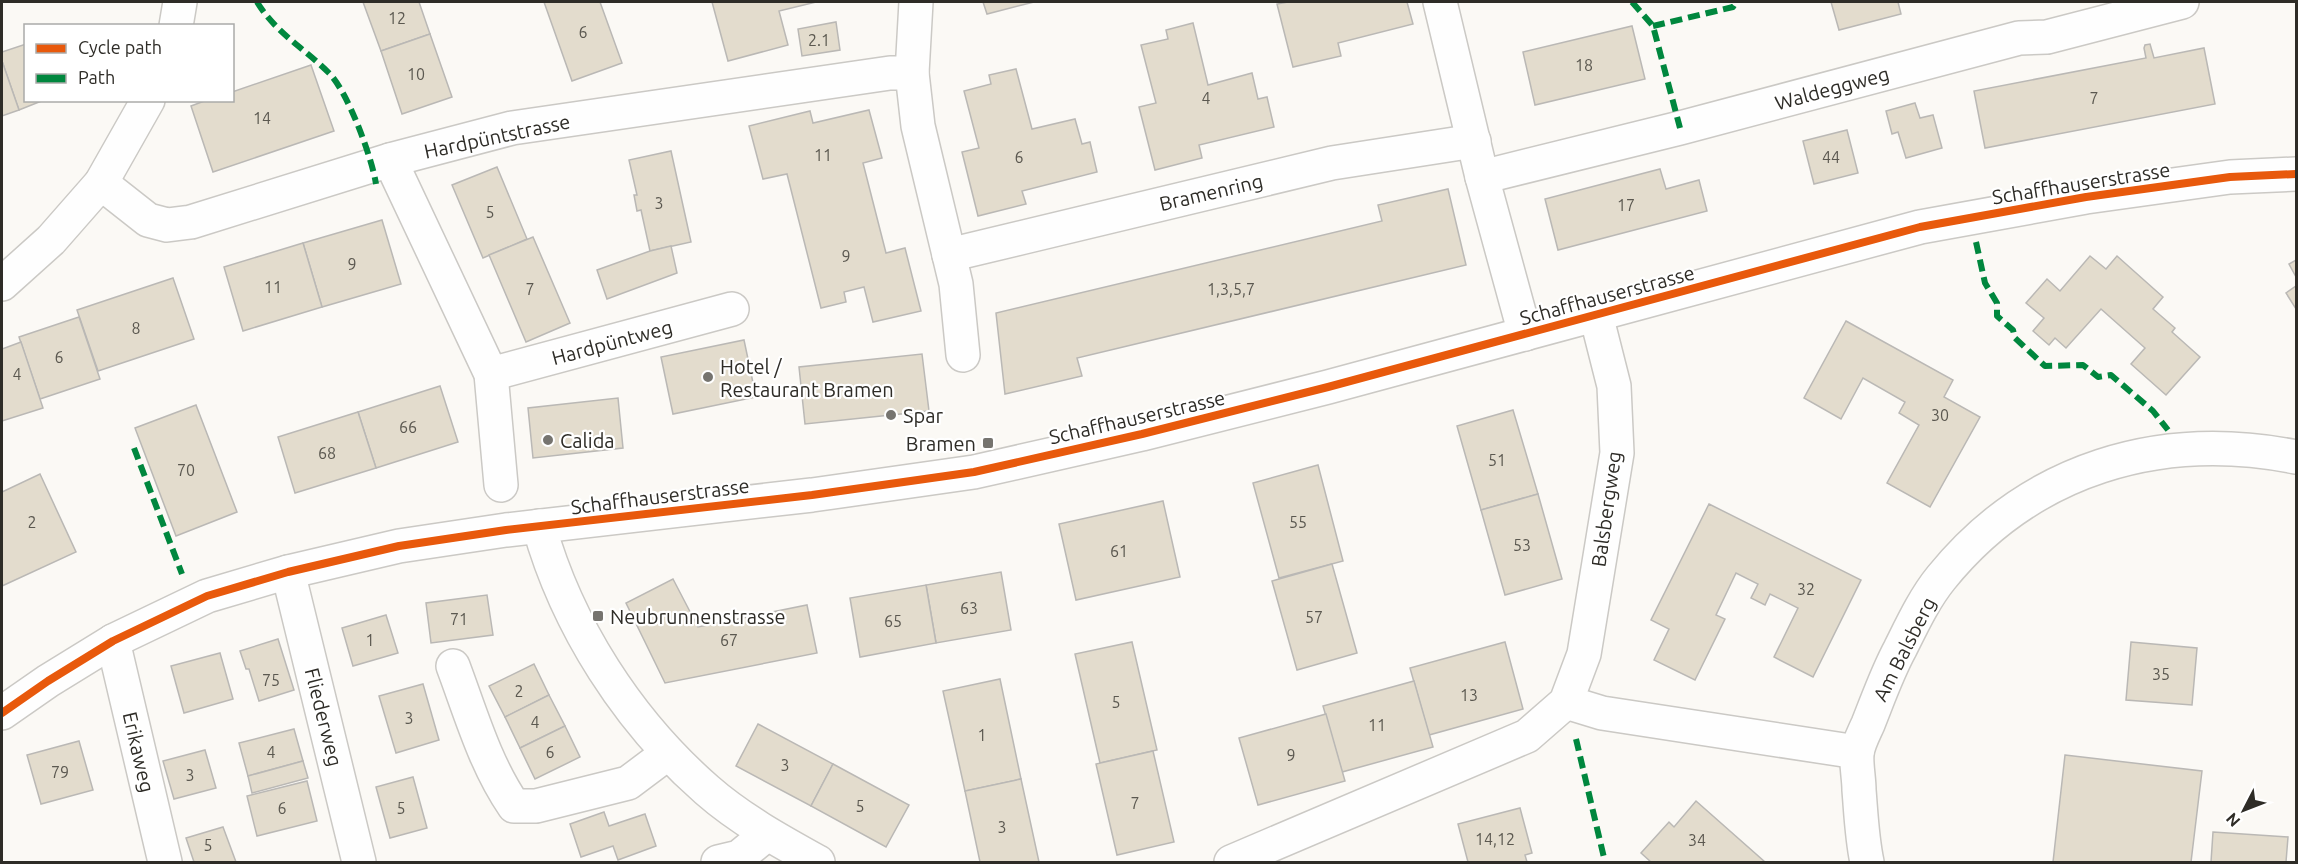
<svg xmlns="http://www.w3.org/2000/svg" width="2298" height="864" viewBox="0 0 2298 864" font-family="Ubuntu,sans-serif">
  <rect width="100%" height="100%" fill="#fbf9f5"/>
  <g fill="#e3dccd" stroke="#bab8b5" stroke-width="1.5">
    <polygon points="363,2 419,2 430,34 381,51"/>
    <polygon points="544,2 600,2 622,63 572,81"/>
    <polygon points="712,2 816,2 779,11 788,45 728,61"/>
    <polygon points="983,2 1034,2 987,14"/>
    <polygon points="1288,2 1407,2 1413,24 1338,43 1341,56 1293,67 1277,4"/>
    <polygon points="1831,2 1898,2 1901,14 1839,30"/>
    <polygon points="836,22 840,50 802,56 798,29"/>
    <polygon points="1193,23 1208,85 1252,73 1258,99 1267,97 1274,127 1199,145 1202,158 1155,170 1139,107 1156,103 1141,45 1168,39 1166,30"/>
    <polygon points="1632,26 1645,79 1535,105 1523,52"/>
    <polygon points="430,34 452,97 402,114 381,51"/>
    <polygon points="26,44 26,100 44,100 19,110 2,61 2,52"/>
    <polygon points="2150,44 2154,58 2204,48 2215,104 1985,148 1974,91 2146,58 2144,48 2145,45"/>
    <polygon points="2,61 19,110 2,116"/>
    <polygon points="311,65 334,131 213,172 191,106 207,100 232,100 232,92"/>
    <polygon points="1016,69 1032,129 1075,119 1082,144 1090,142 1097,172 1022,191 1026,204 978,216 962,152 979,148 964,91 991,84 989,75"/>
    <polygon points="1915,103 1920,118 1933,115 1942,148 1906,158 1898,132 1892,134 1886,111"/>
    <polygon points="869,110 882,158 863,163 886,253 905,248 921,311 873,322 864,287 844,292 846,302 821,308 787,174 763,179 749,126 810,111 813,123"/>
    <polygon points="1847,130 1858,173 1814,184 1803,141"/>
    <polygon points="671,151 691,242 650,251 641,210 637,211 634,195 637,195 629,160"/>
    <polygon points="497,167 527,239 483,258 452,185"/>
    <polygon points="1660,169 1666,189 1699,180 1707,211 1558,250 1545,199"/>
    <polygon points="1448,189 1466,265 1077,358 1082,376 1005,394 996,313 1382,221 1378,205"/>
    <polygon points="382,220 401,284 322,307 303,243"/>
    <polygon points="533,237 570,323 526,342 489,255"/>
    <polygon points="303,243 322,307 243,331 224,267"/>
    <polygon points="671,246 677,273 607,299 597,270 650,251"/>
    <polygon points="2090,256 2106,269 2117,256 2163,297 2153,309 2175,328 2172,332 2200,357 2166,395 2131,364 2145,348 2101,309 2066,348 2055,338 2049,345 2033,331 2044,318 2026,303 2047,279 2060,291"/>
    <polygon points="2296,260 2296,277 2289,264"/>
    <polygon points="173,278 194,339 98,371 77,310"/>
    <polygon points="2296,286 2296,309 2286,293"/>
    <polygon points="79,317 100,379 40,399 19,337"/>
    <polygon points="1846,321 1953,380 1944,397 1980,417 1930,507 1887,483 1919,425 1899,413 1905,402 1863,378 1841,419 1804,398"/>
    <polygon points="744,340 756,397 673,414 661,357"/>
    <polygon points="21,342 43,408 2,421 2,349"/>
    <polygon points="922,354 929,411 805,424 799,367"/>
    <polygon points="440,386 458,442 376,468 358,412"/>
    <polygon points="618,398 623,448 533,458 528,408"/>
    <polygon points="196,405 237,512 176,536 135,428"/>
    <polygon points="1513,410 1538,494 1481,510 1457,426"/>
    <polygon points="358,412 376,468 295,493 278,437"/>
    <polygon points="1318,465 1343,561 1279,578 1253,483"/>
    <polygon points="40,474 76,552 2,586 2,492"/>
    <polygon points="1538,494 1562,579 1505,595 1481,510"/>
    <polygon points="1163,501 1180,577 1076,600 1059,524"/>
    <polygon points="1709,504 1861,580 1813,677 1774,657 1798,608 1770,594 1765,605 1751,598 1758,584 1736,573 1716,615 1725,619 1695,680 1654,660 1669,629 1651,620"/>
    <polygon points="1332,564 1357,653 1297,670 1272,581"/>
    <polygon points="1001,572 1011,630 936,643 926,585"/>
    <polygon points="673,579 698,627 807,605 817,653 665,683 626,603"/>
    <polygon points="926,585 936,643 860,657 850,598"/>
    <polygon points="487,595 493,635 431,643 426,603"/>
    <polygon points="386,615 398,653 353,666 342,628"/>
    <polygon points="278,639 294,690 259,701 249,669 246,669 240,651"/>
    <polygon points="1132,642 1157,750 1100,763 1075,654"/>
    <polygon points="1505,642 1523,709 1429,735 1410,668"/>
    <polygon points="2131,642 2197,648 2192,705 2126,700"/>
    <polygon points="220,653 233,699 184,713 171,666"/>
    <polygon points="534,664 549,695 505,717 489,686"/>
    <polygon points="1000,679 1021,779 965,791 943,691"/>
    <polygon points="1414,681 1433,747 1342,772 1323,706"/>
    <polygon points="423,684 439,740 396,753 379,696"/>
    <polygon points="549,695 565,726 520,748 505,717"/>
    <polygon points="1326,714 1345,781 1258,805 1239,738"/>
    <polygon points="758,724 833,764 811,806 736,766"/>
    <polygon points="565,726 580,757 535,779 520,748"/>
    <polygon points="294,729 303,761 248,776 239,743"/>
    <polygon points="79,741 93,790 41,804 27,755"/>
    <polygon points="205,750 216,788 174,799 163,761"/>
    <polygon points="1153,751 1174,842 1117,855 1096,764"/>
    <polygon points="2065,755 2202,771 2191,862 2053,862"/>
    <polygon points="303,761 308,778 252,793 248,776"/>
    <polygon points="833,764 909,805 886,847 811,806"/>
    <polygon points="413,777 427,828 390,838 376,787"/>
    <polygon points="1021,779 1039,862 980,862 965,791"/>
    <polygon points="307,781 317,821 257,836 247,796"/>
    <polygon points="1696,801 1765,862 1651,862 1641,853 1669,822 1674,827"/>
    <polygon points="1520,808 1532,853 1525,855 1527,862 1468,862 1458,824"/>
    <polygon points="604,812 609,826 645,814 656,846 618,860 613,846 581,857 570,824"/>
    <polygon points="223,827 236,862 194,862 186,838"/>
    <polygon points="2213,832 2288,837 2286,862 2211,862"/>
  </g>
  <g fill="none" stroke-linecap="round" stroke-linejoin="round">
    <defs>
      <g id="minor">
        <polyline points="916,2 912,73 918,126 956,284 963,355"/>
        <polyline points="1440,2 1482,177 1525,334"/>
        <polyline points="176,26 180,2"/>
        <polyline points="390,160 491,374 501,485"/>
        <polyline points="1482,177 1680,128 2019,38 2047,37 2182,2"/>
        <polyline points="101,183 148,220 167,225 191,222 390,160 512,128 890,73 912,73"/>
        <polyline points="949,255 1332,163 1474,141"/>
        <polyline points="2,284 51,240 101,183 148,100"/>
        <polyline points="491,374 732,309"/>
        <path d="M539,526C567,626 628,721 707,790C740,819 780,841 818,862"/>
        <polyline points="288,572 359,862"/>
        <polyline points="113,641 165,862"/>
        <path d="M453,666C471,714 485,764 514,806H536L628,783L668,753"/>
        <polyline points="1566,702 1602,713 1857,752"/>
        <polyline points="718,862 739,857 767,834"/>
        <polyline points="1231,862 1527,736 1566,702 1584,654 1617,453 1614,386 1596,315"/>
        <path d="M1867,862C1862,839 1861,814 1859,790C1859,778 1856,765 1857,754C1858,744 1864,733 1868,724C1878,699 1887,673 1900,649C1912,625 1924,599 1941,578C2030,468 2160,430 2296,457"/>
      </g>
      <polyline id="major" points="2,713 48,681 113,641 207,596 288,572 399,546 506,530 812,495 974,472 1142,434 1328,387 1920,227 2086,197 2230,177 2296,174"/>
    </defs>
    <use href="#minor" stroke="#cbc9c5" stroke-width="36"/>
    <use href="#major" stroke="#cbc9c5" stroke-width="36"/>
    <use href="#minor" stroke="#fefefe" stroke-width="33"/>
    <use href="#major" stroke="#fefefe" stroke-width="33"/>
    <g stroke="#00873e" stroke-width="6" stroke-dasharray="12 6" stroke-linecap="butt">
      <path d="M257,2C276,33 304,48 329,73C348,92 372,158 376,184"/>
      <polyline points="1632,2 1653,26 1680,128"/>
      <polyline points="1653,26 1733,7 1736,2"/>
      <polyline points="1976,242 1985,283 1997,303 1997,316 2013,330 2015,338 2045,366 2083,365 2098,377 2111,375 2153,411 2168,430"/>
      <polyline points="134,448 182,574"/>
      <polyline points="1576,739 1605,862"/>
    </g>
    <defs>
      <polyline id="cycleway" points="2,713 48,681 113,641 207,596 288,572 399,546 506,530 812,495 974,472 1142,434 1328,387 1920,227 2086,197 2230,177 2296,174"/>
    </defs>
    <use href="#cycleway" stroke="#fff" stroke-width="11"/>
    <use href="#cycleway" stroke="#e8590c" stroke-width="8"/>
  </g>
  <g fill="#76746f" stroke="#fff" stroke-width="2">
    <circle cx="708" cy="377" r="6"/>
    <circle cx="891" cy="415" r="6"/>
    <circle cx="548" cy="440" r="6"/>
    <rect x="982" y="437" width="12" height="12" rx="3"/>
    <rect x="592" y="610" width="12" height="12" rx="3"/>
  </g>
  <g text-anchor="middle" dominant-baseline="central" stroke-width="4.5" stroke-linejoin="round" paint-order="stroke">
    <g font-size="16" fill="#5b5850">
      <text x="397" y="18">12</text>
      <text x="583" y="32">6</text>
      <text x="819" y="40">2.1</text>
      <text x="1584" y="65">18</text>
      <text x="416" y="74">10</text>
      <text x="1206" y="98">4</text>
      <text x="2094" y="98">7</text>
      <text x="262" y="118">14</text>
      <text x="823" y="155">11</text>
      <text x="1019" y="157">6</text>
      <text x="1831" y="157">44</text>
      <text x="659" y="203">3</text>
      <text x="1626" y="205">17</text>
      <text x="490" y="212">5</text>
      <text x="846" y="256">9</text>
      <text x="352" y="264">9</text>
      <text x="273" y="287">11</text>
      <text x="530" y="289">7</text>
      <text x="1231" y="289">1,3,5,7</text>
      <text x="136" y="328">8</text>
      <text x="59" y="357">6</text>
      <text x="17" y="374">4</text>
      <text x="1940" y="415">30</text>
      <text x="408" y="427">66</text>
      <text x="327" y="453">68</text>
      <text x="1497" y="460">51</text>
      <text x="186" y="470">70</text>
      <text x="32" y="522">2</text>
      <text x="1298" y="522">55</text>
      <text x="1522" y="545">53</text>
      <text x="1119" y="551">61</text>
      <text x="1806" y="589">32</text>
      <text x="969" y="608">63</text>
      <text x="1314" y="617">57</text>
      <text x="459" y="619">71</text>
      <text x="893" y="621">65</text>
      <text x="370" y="640">1</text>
      <text x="729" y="640">67</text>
      <text x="2161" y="674">35</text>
      <text x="271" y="680">75</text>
      <text x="519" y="691">2</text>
      <text x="1469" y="695">13</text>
      <text x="1116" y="702">5</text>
      <text x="409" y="718">3</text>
      <text x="535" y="722">4</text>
      <text x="1377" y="725">11</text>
      <text x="982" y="735">1</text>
      <text x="271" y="752">4</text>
      <text x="550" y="752">6</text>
      <text x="1291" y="755">9</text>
      <text x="785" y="765">3</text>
      <text x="60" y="772">79</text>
      <text x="190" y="775">3</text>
      <text x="1135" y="803">7</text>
      <text x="860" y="806">5</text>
      <text x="282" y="808">6</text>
      <text x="401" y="808">5</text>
      <text x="1002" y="827">3</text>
      <text x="1495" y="839">14,12</text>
      <text x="1697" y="840">34</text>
      <text x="208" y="845">5</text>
    </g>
    <g font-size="20" fill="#2e2c27" stroke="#fff">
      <text transform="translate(1832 88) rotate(-15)">Waldeggweg</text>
      <text transform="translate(497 136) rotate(-12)">Hardpüntstrasse</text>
      <text transform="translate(2081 183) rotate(-9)">Schaffhauserstrasse</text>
      <text transform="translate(1211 192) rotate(-13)">Bramenring</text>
      <text transform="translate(1607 295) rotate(-15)">Schaffhauserstrasse</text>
      <text transform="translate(612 342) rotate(-15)">Hardpüntweg</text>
      <text transform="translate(1137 417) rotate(-13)">Schaffhauserstrasse</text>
      <text transform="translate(660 496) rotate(-7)">Schaffhauserstrasse</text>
      <text transform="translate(1606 509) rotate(-82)">Balsbergweg</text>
      <text transform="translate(1904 649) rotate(-63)">Am Balsberg</text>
      <text transform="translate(324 717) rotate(76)">Fliederweg</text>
      <text transform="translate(139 752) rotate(77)">Erikaweg</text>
    </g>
    <g font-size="20" fill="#2e2c27" stroke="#fff" text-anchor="start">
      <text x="720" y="366">Hotel /<tspan x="720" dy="23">Restaurant Bramen</tspan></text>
      <text x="903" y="415">Spar</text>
      <text x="560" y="440">Calida</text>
      <text x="976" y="443" text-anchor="end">Bramen</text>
      <text x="610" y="616">Neubrunnenstrasse</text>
    </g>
  </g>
  <rect width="2298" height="864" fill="none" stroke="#2e2c27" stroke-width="6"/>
  <rect x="24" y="24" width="210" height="78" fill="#ffffff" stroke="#ababa9" stroke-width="1.5"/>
  <rect x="36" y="44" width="30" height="9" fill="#e8590c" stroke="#ababa9" stroke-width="1.5"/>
  <text x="78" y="54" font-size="18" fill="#2e2c27">Cycle path</text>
  <rect x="36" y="74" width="30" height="9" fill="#00873e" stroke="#ababa9" stroke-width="1.5"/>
  <text x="78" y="84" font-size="18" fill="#2e2c27">Path</text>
  <g transform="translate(2244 810) rotate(228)" stroke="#ffffff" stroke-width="4.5" paint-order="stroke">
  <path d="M0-4.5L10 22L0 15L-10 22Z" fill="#2e2c27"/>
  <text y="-9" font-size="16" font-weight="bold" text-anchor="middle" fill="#2e2c27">N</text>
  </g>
</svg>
